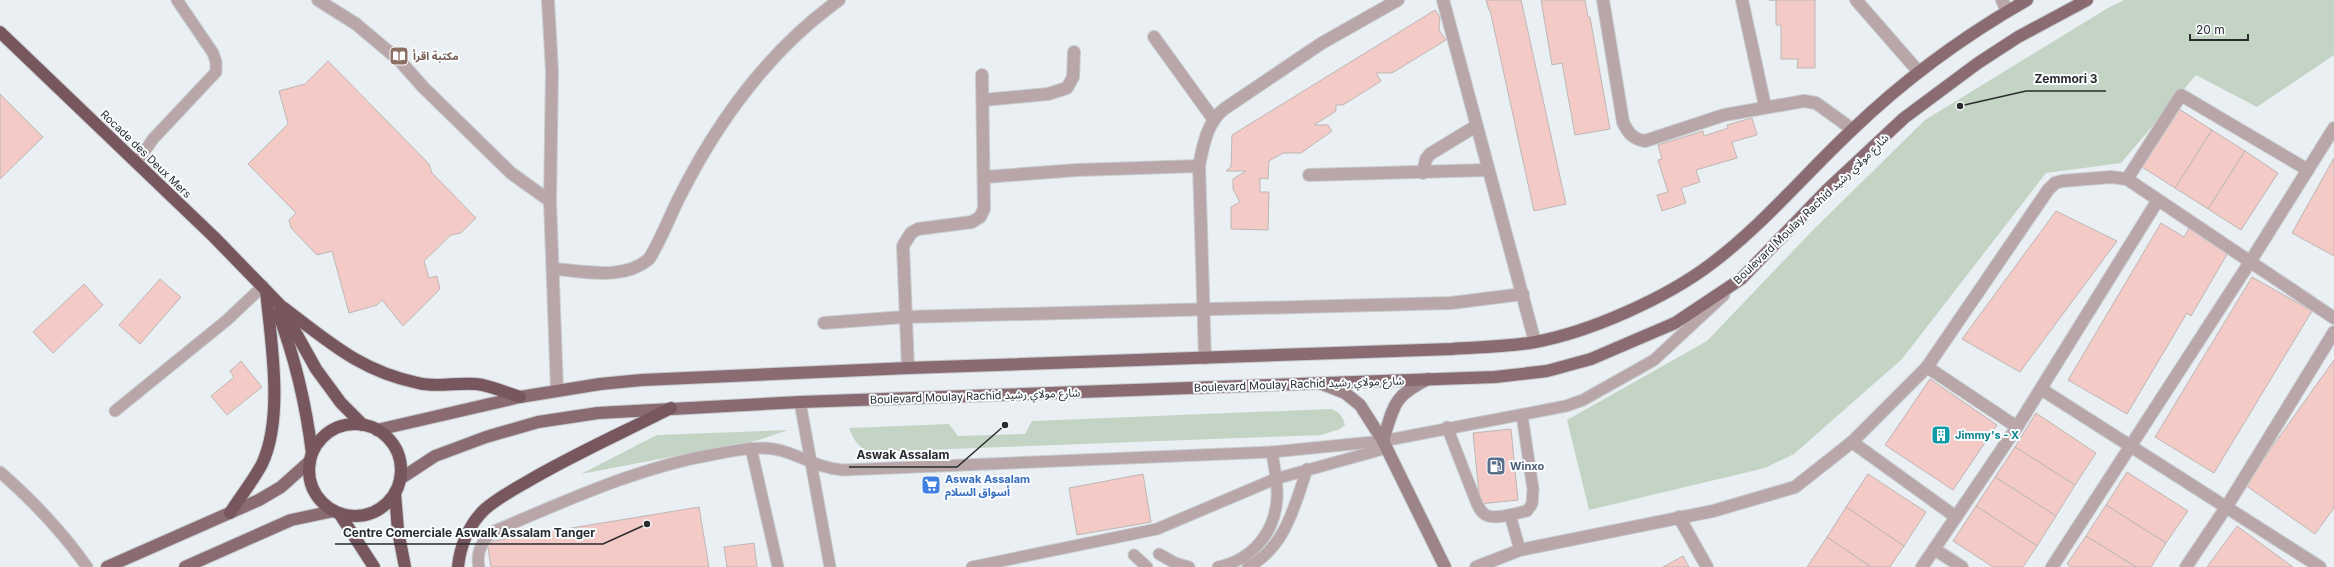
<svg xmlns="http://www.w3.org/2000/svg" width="2334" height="567" viewBox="0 0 2334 567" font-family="Inter,'Noto Sans Arabic',sans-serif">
  <rect width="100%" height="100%" fill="#eaeff3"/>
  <g fill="#c3d3c4">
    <polygon points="2124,0 2334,0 2334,55 2257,107 2196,75 2121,163 2046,173 1902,359 1794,454 1765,468 1589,510 1567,420 1707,341 1813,230 1925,120 2108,8"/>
    <path d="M1331,409C1339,411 1343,417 1345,425L1340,429L1321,435L869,452C857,446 854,440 849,428L949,424L958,436L1025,434L1032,421Z"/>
    <polygon points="788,430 759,440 581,474 657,435"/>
  </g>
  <g fill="#f3cac5" stroke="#bdb7b6">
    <polygon points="1486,0 1521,0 1566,204 1534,211 1490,10 1489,10"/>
    <polygon points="1541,0 1585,0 1588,17 1590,17 1610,129 1575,135 1562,63 1552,65"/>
    <polygon points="1769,0 1815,0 1815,68 1797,68 1798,59 1781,59 1781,25 1776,25 1776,0"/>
    <polygon points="1435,10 1440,17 1439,30 1446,40 1392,73 1376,73 1381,81 1343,105 1336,105 1336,111 1314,125 1328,125 1332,131 1301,153 1283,153 1269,161 1268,179 1260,178 1260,192 1269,192 1268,230 1231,229 1231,207 1240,202 1233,189 1233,179 1246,171 1226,171 1231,167 1232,135"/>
    <polygon points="328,61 429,164 432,173 476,218 461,233 451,235 424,261 429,278 437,276 440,289 403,326 382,300 377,305 349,313 332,251 317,255 291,228 289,220 296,213 248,164 288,124 279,91 305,84"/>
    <polygon points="0,94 43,137 0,179"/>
    <polygon points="2179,109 2212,130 2175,188 2142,167"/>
    <polygon points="1752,118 1757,135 1732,142 1737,158 1696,170 1700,182 1681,188 1686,203 1662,211 1657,195 1668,192 1658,160 1662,159 1658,145 1703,131 1704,136 1728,128 1727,125"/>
    <polygon points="2212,130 2245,151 2208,209 2175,188"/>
    <polygon points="2245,151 2278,173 2241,230 2208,209"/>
    <polygon points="2334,158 2334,256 2292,233"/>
    <polygon points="2056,211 2117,241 2020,372 1962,339"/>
    <polygon points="2161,223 2184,237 2189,228 2229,251 2191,316 2187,313 2127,414 2068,380"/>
    <polygon points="2252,277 2312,311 2214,473 2155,437"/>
    <polygon points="160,279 181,297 140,344 119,325"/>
    <polygon points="84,284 103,305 53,353 33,332"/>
    <polygon points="2334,360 2334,508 2315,534 2245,485"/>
    <polygon points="241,361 262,387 227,415 211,396 234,377 230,371"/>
    <polygon points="1930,379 1997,425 1953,490 1885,445"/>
    <polygon points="2036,413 2096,453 2075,485 2015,447"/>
    <polygon points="1511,429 1518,500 1480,504 1473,433"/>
    <polygon points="2015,447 2075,485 2056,516 1995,477"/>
    <polygon points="2127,472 2188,511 2166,543 2106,505"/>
    <polygon points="1143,474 1151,522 1077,535 1069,488"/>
    <polygon points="1868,474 1926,512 1904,546 1846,507"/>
    <polygon points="1995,477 2056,516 2037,546 1976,506"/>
    <polygon points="2106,505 2166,543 2151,567 2136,567 2086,536"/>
    <polygon points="1976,506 2037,546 2023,567 1993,567 1953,541"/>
    <polygon points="699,507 709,567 491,567 487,542"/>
    <polygon points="1846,507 1904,546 1890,567 1871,567 1827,537"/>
    <polygon points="2237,526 2293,567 2207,567"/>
    <polygon points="2086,536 2136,567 2071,567 2067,564"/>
    <polygon points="1827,537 1871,567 1807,567"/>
    <polygon points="754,543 757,567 727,567 724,547"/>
    <polygon points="1683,556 1689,567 1663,567"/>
  </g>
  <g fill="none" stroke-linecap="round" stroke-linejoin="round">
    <defs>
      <g id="lane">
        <polyline points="137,162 153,139 216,72 216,62 213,53 177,0"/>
        <polyline points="800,402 830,567"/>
        <polyline points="115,411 227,320 263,286"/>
        <path d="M1447,427L1477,504C1480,509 1482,514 1488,516C1499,519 1516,513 1527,511L1532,504L1533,489L1522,415"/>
        <polyline points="751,448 778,567"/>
        <path d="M0,472C33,501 62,531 87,567"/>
        <polyline points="1510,515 1520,550"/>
        <polyline points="1159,554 1175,563 1189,567"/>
        <polyline points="1134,555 1147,567"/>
        <path d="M479,567C476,553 482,541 492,532C566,501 638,467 716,454C731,451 747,448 762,448C792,448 813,468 843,470L1272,452L1383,441L1566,406L1583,400L1654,360L1724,295"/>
        <polyline points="972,567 1157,529 1275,479 1387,448"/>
        <path d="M1218,567C1252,560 1275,533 1277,498C1278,483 1274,466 1272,452"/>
        <path d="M1248,567C1285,548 1295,505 1307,469"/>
      </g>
      <g id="street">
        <polyline points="318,0 356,24 400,61 423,87 511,173 550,201"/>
        <polyline points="548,0 552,71 550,201 557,390"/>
        <polyline points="1443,0 1535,342"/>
        <path d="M1603,0L1623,122C1628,133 1633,139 1645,141L1724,115L1804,101L1816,103L1852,129"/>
        <polyline points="1742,0 1765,106"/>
        <polyline points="1856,0 1918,71"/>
        <polyline points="2002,0 2007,11"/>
        <polyline points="1154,37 1214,120"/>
        <polyline points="983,100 1048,94 1067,88 1073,77 1074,52"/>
        <polyline points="1423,173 1426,159 1430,154 1476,126"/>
        <polyline points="1309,175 1488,170"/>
        <polyline points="985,177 1077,170 1199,166"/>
        <polyline points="2127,179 2181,95 2308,170"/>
        <path d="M554,269C585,271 623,281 649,259C662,238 670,215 681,194C719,119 771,49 839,0"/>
        <polyline points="824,323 904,317 1451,303 1523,294"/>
        <path d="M1205,358L1199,166C1203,146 1207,122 1224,109L1322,43L1398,0"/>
        <polyline points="1927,367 2017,427"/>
        <polyline points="908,368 903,246 911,233 918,229 972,222 980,217 984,209 982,75"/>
        <polyline points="2041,389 2320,567"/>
        <polyline points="1852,442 1956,517"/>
        <polyline points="1679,517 1707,567"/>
        <polyline points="1934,549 1962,567"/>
        <polyline points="1476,567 1520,550 1713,511 1795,487 1852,442 1927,367 2048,190 2055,183 2062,181 2111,177 2127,179 2334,318"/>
        <polyline points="1922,567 2017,427 2158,200"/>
        <polyline points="2052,567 2250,262 2334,128"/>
        <polyline points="2186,567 2227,506 2334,332"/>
      </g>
      <g id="secondary">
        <polyline points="1322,384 1345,393 1360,405 1383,441 1445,567"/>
        <path d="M1383,441C1394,405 1393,396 1428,379"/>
      </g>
      <g id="primary">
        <path d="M377,430L520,397L600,384L642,380L908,368L1452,349C1479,347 1508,347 1535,342C1590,332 1666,298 1711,264C1763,225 1805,174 1852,130C1906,78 1962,37 2027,0"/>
        <polyline points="400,479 435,456 486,437 538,422 598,413 800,402 1495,377 1547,371 1591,359 1675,323 1741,279 1827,190 1904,118 1978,63 2018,37 2087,0"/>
        <polyline points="107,567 259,500 281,487 310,461"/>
        <polyline points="185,567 291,520 334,511"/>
      </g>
      <g id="highway">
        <polyline points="0,32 214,237 281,306 316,369 341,403 363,425"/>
        <path d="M284,308C330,343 361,371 418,383C437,388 457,382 476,384C490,385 506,393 520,397"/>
        <path d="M278,313C295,358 306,405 312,453"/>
        <circle cx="355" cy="470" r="46"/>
        <polyline points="395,493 398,531 405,567"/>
        <path d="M230,513C240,497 253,481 262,464C284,418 271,341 266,291"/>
        <polyline points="339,513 374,567"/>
        <path d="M458,567C460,546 469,525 484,510C496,499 511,491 525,483C572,455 622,433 671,408"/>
      </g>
    </defs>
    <use href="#lane" stroke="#c7cccf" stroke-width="13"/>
    <use href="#street" stroke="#c7cccf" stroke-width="14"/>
    <use href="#secondary" stroke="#c7cccf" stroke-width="14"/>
    <use href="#primary" stroke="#c7cccf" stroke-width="14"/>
    <use href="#highway" stroke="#c7cccf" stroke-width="14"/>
    <use href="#lane" stroke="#b8a6a9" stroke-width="11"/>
    <use href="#street" stroke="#b8a6a9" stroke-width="12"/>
    <use href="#secondary" stroke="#9d8488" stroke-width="12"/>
    <use href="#primary" stroke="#896b71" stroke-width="12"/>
    <use href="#highway" stroke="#78565d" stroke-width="12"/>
  </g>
  <defs>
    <symbol id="library-square" viewBox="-11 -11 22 22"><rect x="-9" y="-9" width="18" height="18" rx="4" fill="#8d6e63" stroke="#f9fcfe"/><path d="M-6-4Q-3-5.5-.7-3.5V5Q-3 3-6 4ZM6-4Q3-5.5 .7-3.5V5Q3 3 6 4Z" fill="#fff"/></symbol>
    <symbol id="building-square" viewBox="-11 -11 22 22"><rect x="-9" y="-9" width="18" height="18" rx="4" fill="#0f9aa8" stroke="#f9fcfe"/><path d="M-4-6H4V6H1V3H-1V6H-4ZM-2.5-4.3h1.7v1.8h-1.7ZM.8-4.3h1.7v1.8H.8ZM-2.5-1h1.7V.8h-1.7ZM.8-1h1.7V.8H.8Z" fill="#fff"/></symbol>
    <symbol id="fuel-square" viewBox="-11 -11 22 22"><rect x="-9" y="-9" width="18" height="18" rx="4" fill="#5c6f8a" stroke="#f9fcfe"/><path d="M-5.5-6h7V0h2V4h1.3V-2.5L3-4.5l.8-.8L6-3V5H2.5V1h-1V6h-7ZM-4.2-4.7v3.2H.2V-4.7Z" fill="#fff"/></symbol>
    <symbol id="supermarket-square" viewBox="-11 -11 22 22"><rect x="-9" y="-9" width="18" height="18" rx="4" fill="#3f7fe0" stroke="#f9fcfe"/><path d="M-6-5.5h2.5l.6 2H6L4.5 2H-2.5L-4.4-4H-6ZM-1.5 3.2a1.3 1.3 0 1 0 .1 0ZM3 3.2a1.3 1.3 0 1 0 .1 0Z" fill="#fff"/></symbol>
  </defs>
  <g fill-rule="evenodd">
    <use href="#library-square" x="388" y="45" width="22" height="22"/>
    <use href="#building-square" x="1930" y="424" width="22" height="22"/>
    <use href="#fuel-square" x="1485" y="455" width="22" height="22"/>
    <use href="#supermarket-square" x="920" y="474" width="22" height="22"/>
  </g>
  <g text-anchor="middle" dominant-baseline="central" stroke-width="4" stroke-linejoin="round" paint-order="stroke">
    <g font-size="11" font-weight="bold" fill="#785e54" stroke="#f9fcfe" text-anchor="start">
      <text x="413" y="56">مكتبة اقرأ</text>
    </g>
    <g font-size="11" fill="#292b2d" stroke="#f9fcfe">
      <text transform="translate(146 154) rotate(44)">Rocade des Deux Mers</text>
      <text transform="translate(1811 209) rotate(-44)">Boulevard Moulay Rachid شارع مولاي رشيد</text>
      <text transform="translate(1299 384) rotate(-2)">Boulevard Moulay Rachid شارع مولاي رشيد</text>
      <text transform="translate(975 396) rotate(-2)">Boulevard Moulay Rachid شارع مولاي رشيد</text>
    </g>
    <g font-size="11" font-weight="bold" fill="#0d838f" stroke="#f9fcfe" text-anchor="start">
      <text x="1955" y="435">Jimmy's - X</text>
    </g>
    <g font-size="11" font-weight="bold" fill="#4e5e75" stroke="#f9fcfe" text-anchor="start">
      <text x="1510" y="466">Winxo</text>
    </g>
    <g font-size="11" font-weight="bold" fill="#366cbe" stroke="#f9fcfe" text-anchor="start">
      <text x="945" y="479">Aswak Assalam<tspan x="945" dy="13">أسواق السلام</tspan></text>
    </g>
  </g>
  <path fill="none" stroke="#292b2d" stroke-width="1.5" d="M1960 106L2026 91H2106M1005 425L957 467H849M647 524L603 544H335"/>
  <g fill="#292b2d" stroke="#f9fcfe" stroke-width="1.5">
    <circle cx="1960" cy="106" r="4"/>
    <circle cx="1005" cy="425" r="4"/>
    <circle cx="647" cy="524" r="4"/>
  </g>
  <g font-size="12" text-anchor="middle" font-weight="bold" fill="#292b2d" stroke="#f9fcfe" stroke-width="4" stroke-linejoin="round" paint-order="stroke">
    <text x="2066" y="83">Zemmori 3</text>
    <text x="903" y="459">Aswak Assalam</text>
    <text x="469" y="537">Centre Comerciale Aswalk Assalam Tanger</text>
  </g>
  <path d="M2190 34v6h58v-6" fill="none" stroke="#292b2d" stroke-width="2"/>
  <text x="2196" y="34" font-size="12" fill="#292b2d" stroke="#f9fcfe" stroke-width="3" paint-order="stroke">20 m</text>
</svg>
